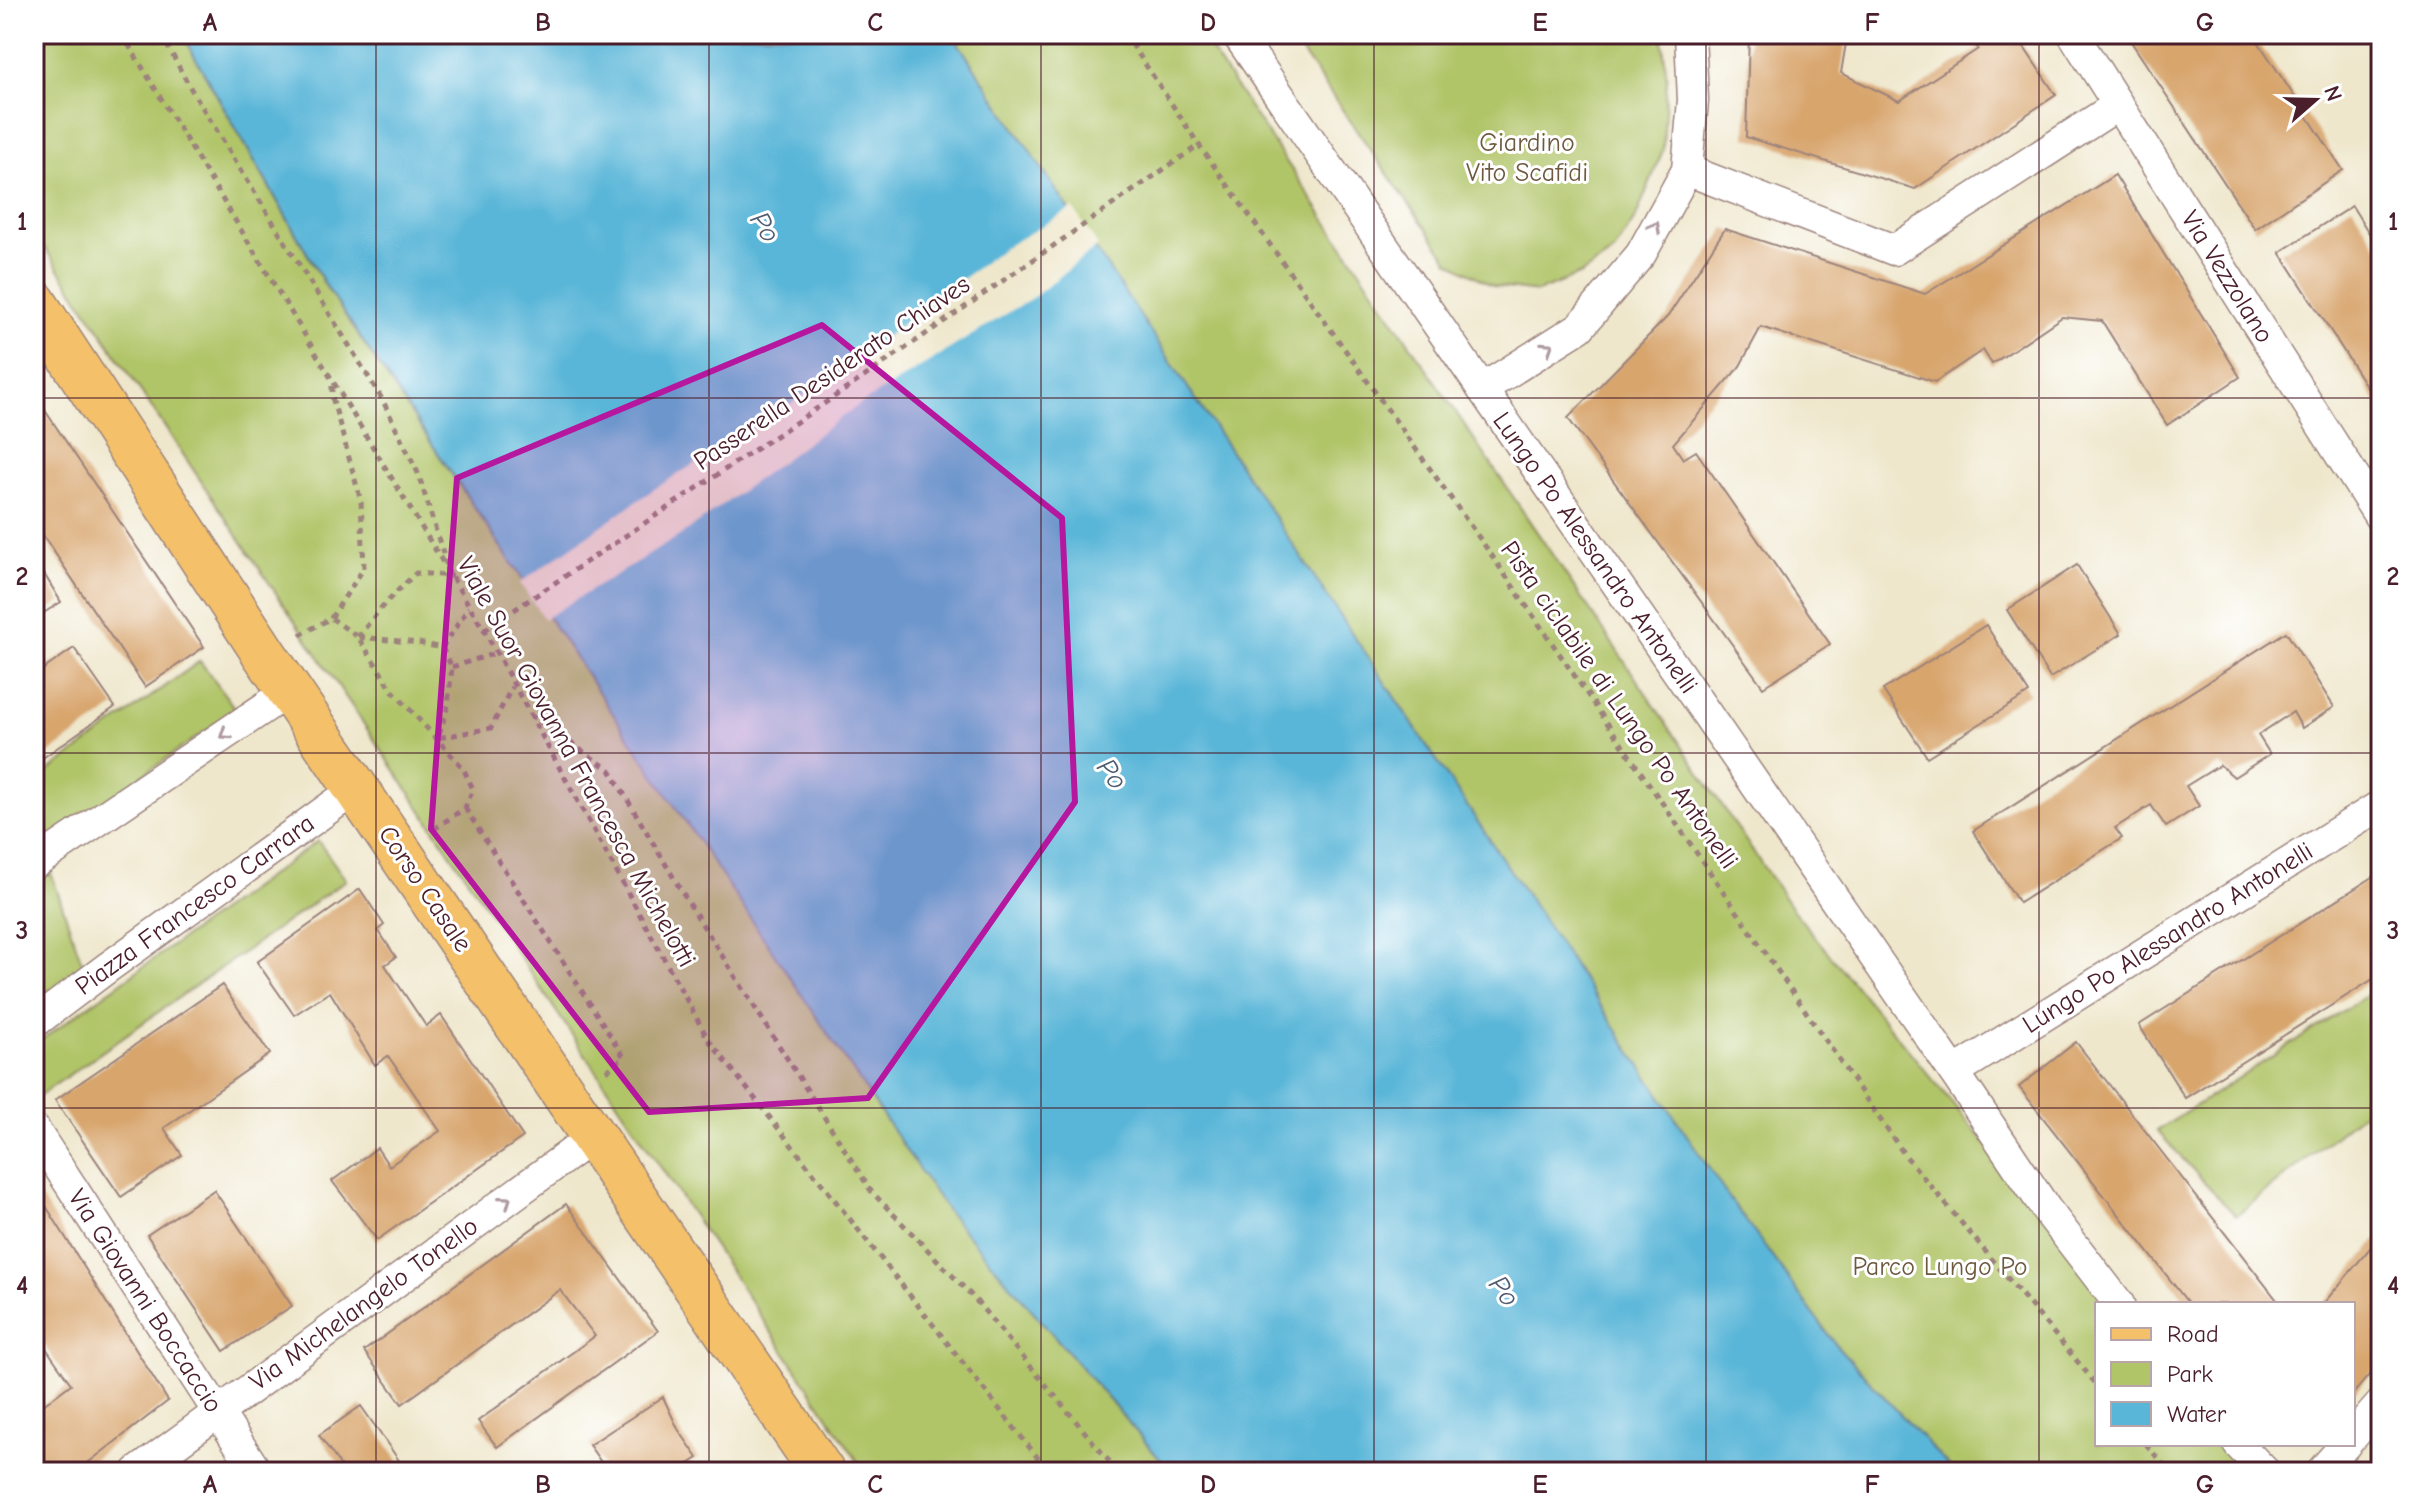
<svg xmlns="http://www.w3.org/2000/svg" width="2415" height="1506" viewBox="0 0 2415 1506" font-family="'Comic Neue',sans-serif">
  <rect width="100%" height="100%" fill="#fff"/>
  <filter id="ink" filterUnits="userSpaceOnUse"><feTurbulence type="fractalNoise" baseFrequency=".0125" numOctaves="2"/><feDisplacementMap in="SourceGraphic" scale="16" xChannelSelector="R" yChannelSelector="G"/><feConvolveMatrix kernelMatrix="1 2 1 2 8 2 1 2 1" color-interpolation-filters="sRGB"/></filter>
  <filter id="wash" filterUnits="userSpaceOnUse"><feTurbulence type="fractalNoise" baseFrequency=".006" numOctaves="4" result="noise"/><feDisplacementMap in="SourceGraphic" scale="32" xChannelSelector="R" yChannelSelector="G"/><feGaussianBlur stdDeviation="1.8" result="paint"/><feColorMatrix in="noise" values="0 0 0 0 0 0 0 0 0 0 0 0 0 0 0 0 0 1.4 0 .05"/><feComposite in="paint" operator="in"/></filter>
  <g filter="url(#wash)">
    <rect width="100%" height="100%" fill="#efe7cc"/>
    <g fill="#b0c468" stroke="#7d724a" stroke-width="2">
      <polygon points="34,34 182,34 326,287 947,1211 1171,1472 865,1472 34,232"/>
      <polygon points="952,34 1200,34 1792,909 2118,1304 2097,1304 2097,1444 2242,1444 2267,1472 1954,1472 1836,1345 1722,1188"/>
      <polygon points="1289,34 1662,34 1667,79 1663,150 1636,217 1614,252 1581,274 1537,292 1493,286 1449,261"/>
      <polygon points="200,661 236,710 34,851 34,782"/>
      <polygon points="318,841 346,880 39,1096 34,1089 34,1045"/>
      <polygon points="51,873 85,971 34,1009 34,884"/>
      <polygon points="2381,986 2381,1098 2236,1216 2157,1131"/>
    </g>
    <polygon fill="#5ab6d8" stroke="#526a82" stroke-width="2" points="182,34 952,34 1722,1188 1836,1345 1954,1472 1171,1472 947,1211 326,286"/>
    <polygon fill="#efe7cc" points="1073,208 1098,246 1035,296 851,410 684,533 544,619 520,583 653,490 831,378 1002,249"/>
    <g id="blocks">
      <g fill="#d8a56d">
        <polygon points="1749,34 1854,34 1855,45 1846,43 1841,73 1899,101 1978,49 1968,34 2015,34 2056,95 1915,189 1746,137"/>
        <polygon points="2126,34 2253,34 2343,170 2255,229"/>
        <polygon points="2115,175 2240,377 2167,425 2102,321 2062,317 1992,364 1983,350 1935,382 1761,327 1740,366 1673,444 1683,459 1696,451 1830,644 1763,687 1568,418 1668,316 1725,229 1925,294"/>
        <polygon points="2352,206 2381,252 2381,409 2280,252"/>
        <polygon points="34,394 204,647 145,687 34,522"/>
        <polygon points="34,557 61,602 34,619"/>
        <polygon points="2077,565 2121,634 2050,678 2007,610"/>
        <polygon points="1986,625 2029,693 1927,757 1883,690"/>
        <polygon points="2286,632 2334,707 2302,728 2293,712 2258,735 2270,754 2234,777 2220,765 2186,786 2199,806 2166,827 2151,805 2115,828 2122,838 2019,903 1973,831"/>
        <polygon points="74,648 115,707 34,764 34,676"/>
        <polygon points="2381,872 2381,974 2185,1098 2139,1025"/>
        <polygon points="360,889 384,925 378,930 396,957 385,965 426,1026 441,1015 523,1137 377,1240 332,1181 377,1148 389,1166 440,1131 388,1056 375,1065 330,992 294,1015 257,962"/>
        <polygon points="222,985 270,1054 164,1128 182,1155 121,1197 55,1100"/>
        <polygon points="2076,1042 2280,1304 2189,1304 2019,1087"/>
        <polygon points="34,1187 168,1401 76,1472 34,1472 34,1412 71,1384 34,1331"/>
        <polygon points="214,1190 292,1306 224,1351 147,1235"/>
        <polygon points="566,1204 658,1331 497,1447 478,1421 595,1336 560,1290 402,1404 364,1351"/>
        <polygon points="2381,1235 2381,1361 2353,1394 2353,1304 2323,1304"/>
        <polygon points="663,1397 678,1429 698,1458 676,1472 591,1472 603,1465 589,1445"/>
        <polygon points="361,1406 407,1472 345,1472 319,1435"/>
      </g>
    </g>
  </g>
  <g filter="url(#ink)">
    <use href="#blocks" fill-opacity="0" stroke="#9c837c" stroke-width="2"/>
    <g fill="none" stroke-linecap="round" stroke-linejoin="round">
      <defs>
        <g id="minor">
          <polyline points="1237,34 1954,1072 2046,1209 2119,1304"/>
          <polyline points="2073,34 2381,519"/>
          <polyline points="1687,170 1894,250 2118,105"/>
          <polyline points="1482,389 1580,327 1641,254 1687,170 1693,100 1690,34"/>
          <polyline points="34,864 289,691"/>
          <polyline points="34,1023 107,968 357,788"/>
          <polyline points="1954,1072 2381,805"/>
          <polyline points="34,1129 257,1472"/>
          <polyline points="2353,1436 2381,1404"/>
          <polyline points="2238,1444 2265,1472"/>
          <polyline points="137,1472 593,1137"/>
          <polyline points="2321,1472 2346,1444"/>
        </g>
        <polyline id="primary" points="34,302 265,655 822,1472"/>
      </defs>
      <use href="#minor" stroke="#9c837c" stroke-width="33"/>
      <use href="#primary" stroke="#9c837c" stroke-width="47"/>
      <g stroke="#9c837c" stroke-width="5" stroke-dasharray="6 6" stroke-linecap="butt">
        <polyline points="122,34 484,630 708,1039 1049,1472"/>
        <polyline points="161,34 191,89 382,399 418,473 450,576 416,573 385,603 358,637"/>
        <polyline points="1125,34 1199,145 1490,553 1904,1154 2097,1385"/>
        <polyline points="331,618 364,568 361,501 332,397 332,381"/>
        <polyline points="484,630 858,381 1199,145"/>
        <polyline points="300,635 331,618 358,637 393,691 463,768 473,789 465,808 434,829"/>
        <polyline points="359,637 419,643 442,648 452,667 448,705 438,738 491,728 512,687"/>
        <polyline points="442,648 469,607"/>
        <polyline points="452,667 496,653"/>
        <polyline points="530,715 610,770 685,897 871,1191 973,1297 1118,1472"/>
        <polyline points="465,808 624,1057 603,1074"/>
        <polyline points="2146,1444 2169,1472"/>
      </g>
      <use href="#minor" stroke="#fff" stroke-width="30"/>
      <use href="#primary" stroke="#f4c16a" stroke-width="44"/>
    </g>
    <defs><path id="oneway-chevron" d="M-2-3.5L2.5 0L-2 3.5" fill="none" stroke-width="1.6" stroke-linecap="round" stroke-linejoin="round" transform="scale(2)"/></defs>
    <g stroke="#ae9aa0">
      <use href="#oneway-chevron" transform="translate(1655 227) rotate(-61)"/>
      <use href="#oneway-chevron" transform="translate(1548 347) rotate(-33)"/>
      <use href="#oneway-chevron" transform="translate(225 734) rotate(146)"/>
      <use href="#oneway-chevron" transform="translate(506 1201) rotate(-36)"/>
    </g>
  </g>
  <path fill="#b5179e" fill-opacity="0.2" stroke="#b5179e" stroke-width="6" stroke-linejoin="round" d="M822,325L1062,518L1075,802L868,1098L649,1112L431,829L457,478Z"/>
  <path fill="none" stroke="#4a1f2b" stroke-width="2" stroke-opacity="0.55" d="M376,34V1472M709,34V1472M1041,34V1472M1374,34V1472M1706,34V1472M2039,34V1472M34,398H2381M34,753H2381M34,1108H2381"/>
  <g text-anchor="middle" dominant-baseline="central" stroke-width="6" stroke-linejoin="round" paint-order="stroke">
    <g font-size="26" fill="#6e5940" stroke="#fff">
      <text x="1527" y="143">Giardino<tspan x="1527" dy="30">Vito Scafidi</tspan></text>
      <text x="1940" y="1267">Parco Lungo Po</text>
    </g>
    <g font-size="26" fill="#4a1f2b" stroke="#fff">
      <text transform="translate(2227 277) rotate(58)">Via Vezzolano</text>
      <text transform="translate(832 373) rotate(-34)">Passerella Desiderato Chiaves</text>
      <text transform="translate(1595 553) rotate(55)">Lungo Po Alessandro Antonelli</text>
      <text transform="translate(1619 705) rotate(55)">Pista ciclabile di Lungo Po Antonelli</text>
      <text transform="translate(576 762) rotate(61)">Viale Suor Giovanna Francesca Michelotti</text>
      <text transform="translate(425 889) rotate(56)">Corso Casale</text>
      <text transform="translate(195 905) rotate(-36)">Piazza Francesco Carrara</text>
      <text transform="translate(2168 938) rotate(-32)">Lungo Po Alessandro Antonelli</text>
      <text transform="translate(145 1301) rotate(57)">Via Giovanni Boccaccio</text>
      <text transform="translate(364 1304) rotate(-36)">Via Michelangelo Tonello</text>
    </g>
    <g font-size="28" font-style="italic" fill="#505b70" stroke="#fff">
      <text transform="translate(765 227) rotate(58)">Po</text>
      <text transform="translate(1112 774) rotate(53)">Po</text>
      <text transform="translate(1504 1291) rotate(53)">Po</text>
    </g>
  </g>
  <rect width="2415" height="1506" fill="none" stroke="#fff" stroke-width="88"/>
  <rect x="2095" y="1302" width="260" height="144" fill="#ffffff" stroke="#b7a5aa" stroke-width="2"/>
  <rect x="2111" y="1328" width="40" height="12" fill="#f4c16a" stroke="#b7a5aa" stroke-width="2"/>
  <text x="2167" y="1342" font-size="24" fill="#4a1f2b">Road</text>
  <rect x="2111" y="1362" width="40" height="24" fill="#b0c468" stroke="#b7a5aa" stroke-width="2"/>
  <text x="2167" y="1382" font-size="24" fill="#4a1f2b">Park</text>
  <rect x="2111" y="1402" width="40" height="24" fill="#5ab6d8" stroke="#b7a5aa" stroke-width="2"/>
  <text x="2167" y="1422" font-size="24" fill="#4a1f2b">Water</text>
  <g transform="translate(2315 100) rotate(70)" stroke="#ffffff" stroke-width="6" paint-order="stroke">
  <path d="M0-6L14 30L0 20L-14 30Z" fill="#4a1f2b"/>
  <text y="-12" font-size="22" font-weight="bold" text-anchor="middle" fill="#4a1f2b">N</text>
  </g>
  <rect x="44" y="44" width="2327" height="1418" fill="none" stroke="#4a1f2b" stroke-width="3"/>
  <g font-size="26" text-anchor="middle" font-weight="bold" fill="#4a1f2b">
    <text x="210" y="31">A</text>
    <text x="543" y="31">B</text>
    <text x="875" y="31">C</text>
    <text x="1208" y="31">D</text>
    <text x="1540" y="31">E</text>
    <text x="1872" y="31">F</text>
    <text x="2205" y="31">G</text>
    <text x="22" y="230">1</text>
    <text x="2393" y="230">1</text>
    <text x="22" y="585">2</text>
    <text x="2393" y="585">2</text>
    <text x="22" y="939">3</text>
    <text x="2393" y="939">3</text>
    <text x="22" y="1294">4</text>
    <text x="2393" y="1294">4</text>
    <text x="210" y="1493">A</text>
    <text x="543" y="1493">B</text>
    <text x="875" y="1493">C</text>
    <text x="1208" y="1493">D</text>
    <text x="1540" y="1493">E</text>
    <text x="1872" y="1493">F</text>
    <text x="2205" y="1493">G</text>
  </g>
</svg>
